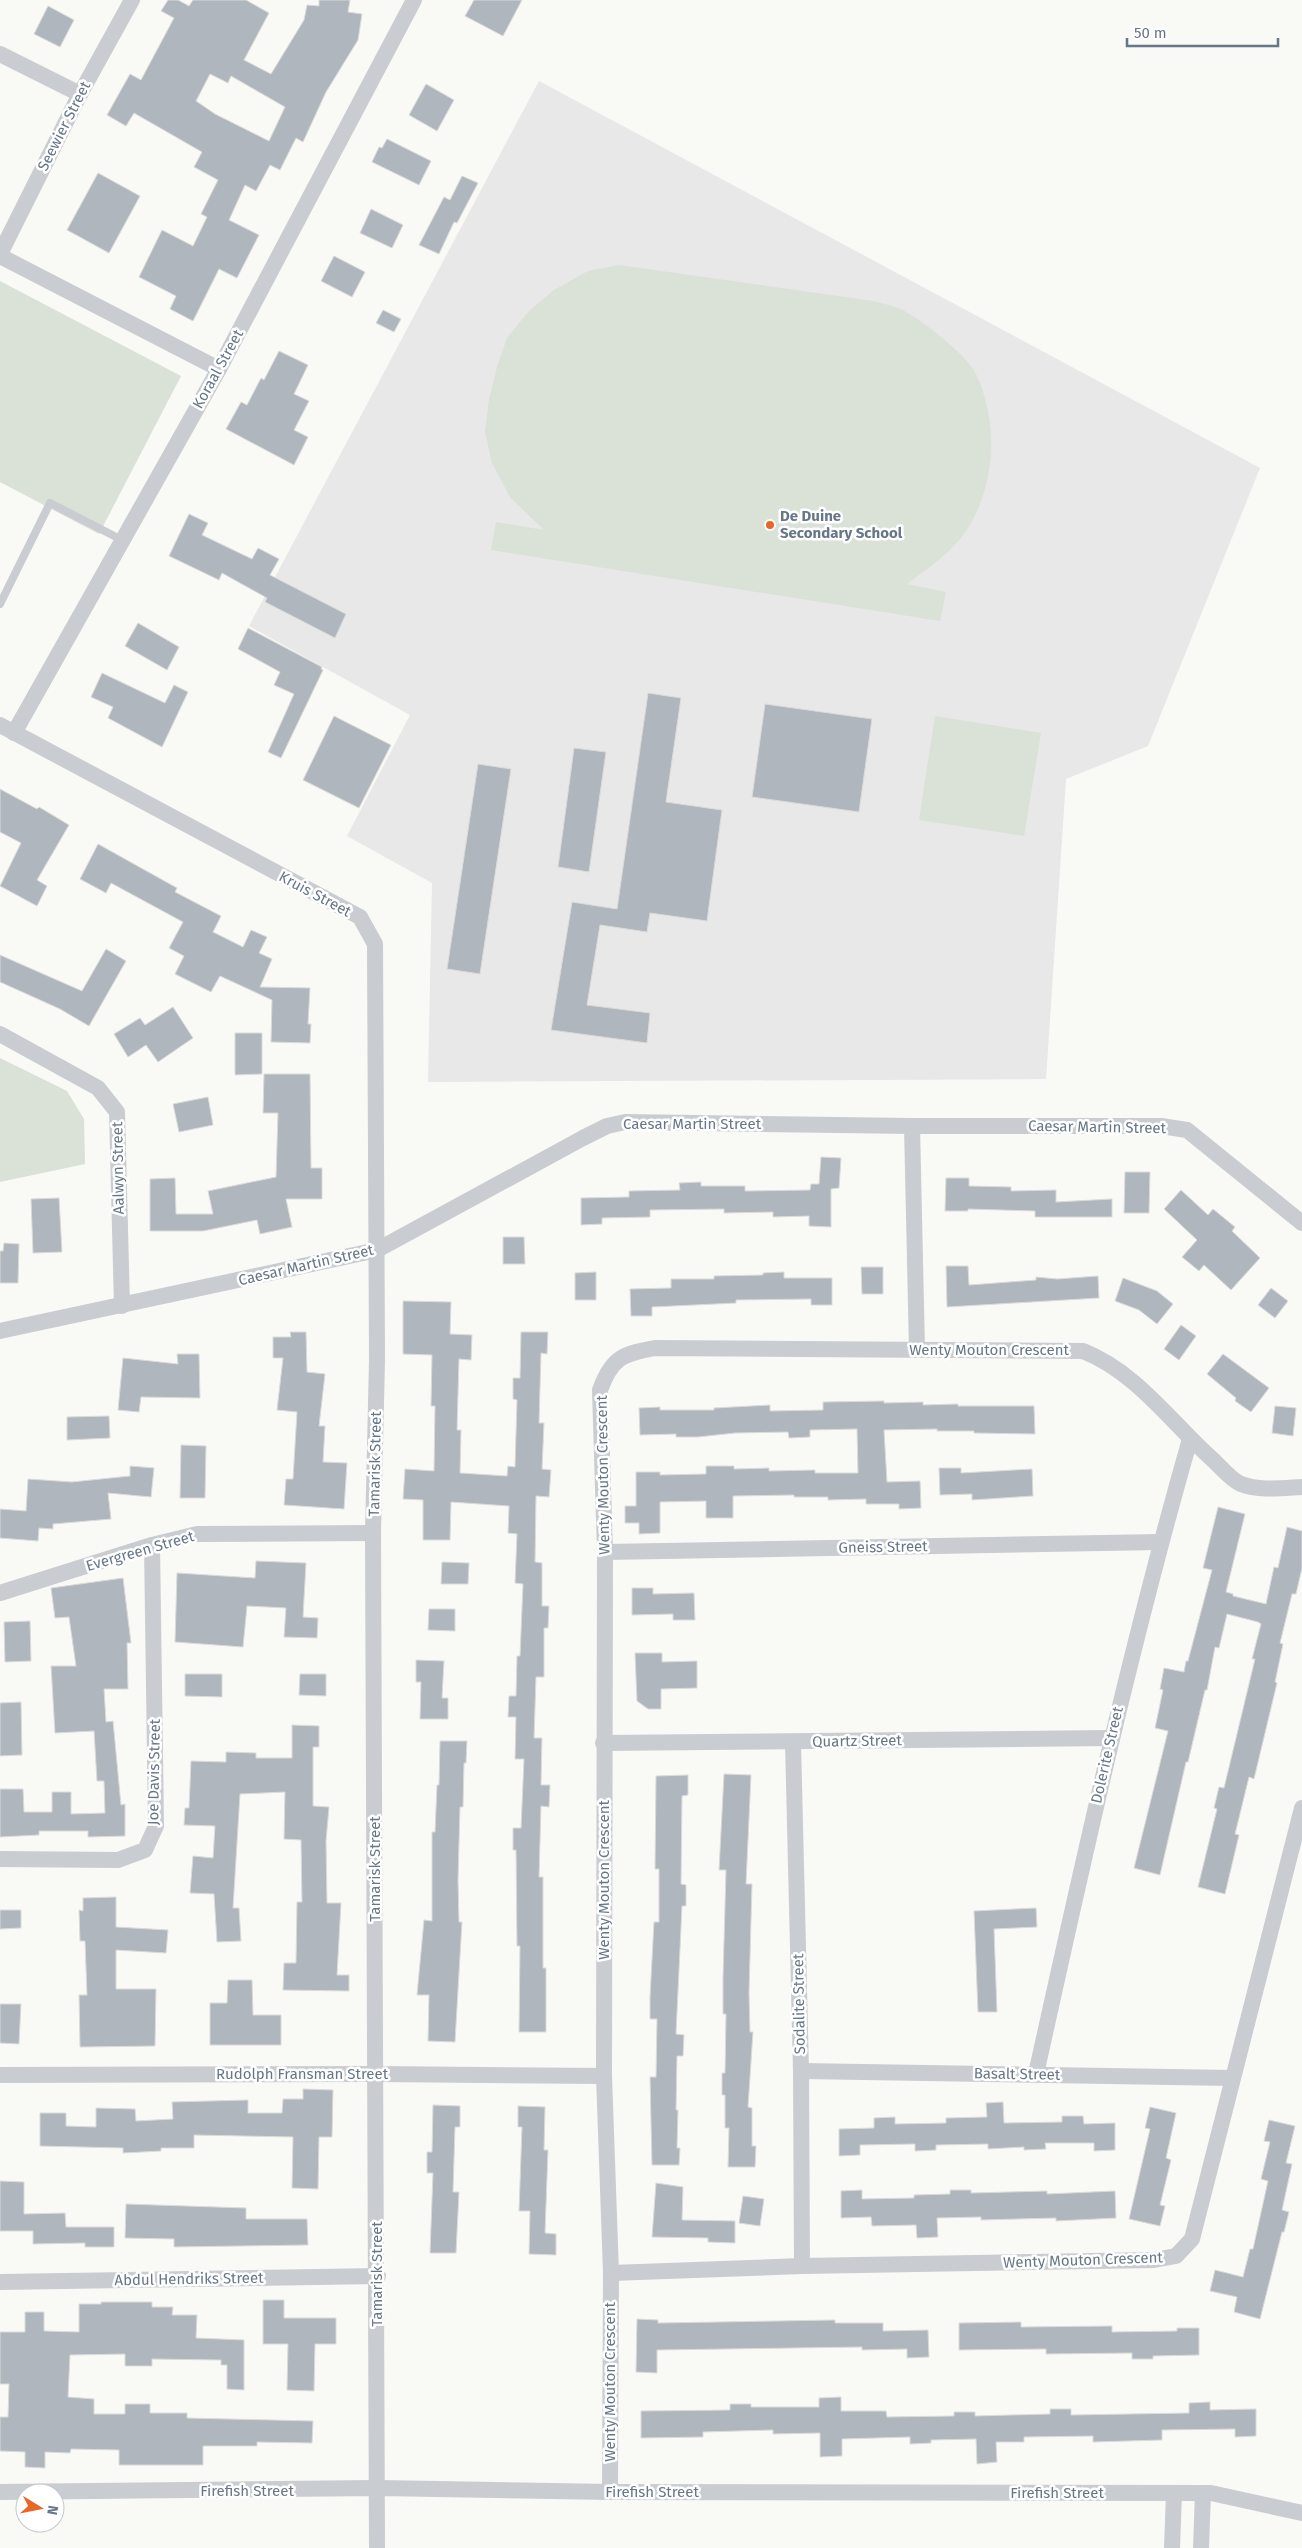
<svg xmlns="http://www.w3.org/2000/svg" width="1302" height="2548" viewBox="0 0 1302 2548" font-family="'Fira Sans',sans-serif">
  <rect width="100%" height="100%" fill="#f9f9f6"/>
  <polygon fill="#e7e8e7" points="539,81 1260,468 1148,746 1066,779 1046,1079 428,1082 432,883 347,836 410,715 249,626"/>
  <g fill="#dae1d7">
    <path d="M619,265L873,301C881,303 890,305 898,308C918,316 967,355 976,374C999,423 996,486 966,531C952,552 927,569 907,584L946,592L940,621L491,550L496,522L544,530L510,497L492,463L485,432L489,399L497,367L507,338L528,312L554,290L588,271Z"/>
    <polygon points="0,281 181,376 99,534 0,482"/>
    <polygon points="935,716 1041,733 1024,836 919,820"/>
    <polygon points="0,1058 67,1091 84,1119 85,1164 0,1182"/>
  </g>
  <g fill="#b0b6bd" stroke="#dbdbd9" fill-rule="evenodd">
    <path d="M168,0H178L189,6L193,0H246L269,13L244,60L271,74L304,20L307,5L319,6V0H350L348,12L362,14L358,40L326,92L303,142L296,138L280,170L270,165L256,191L245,185L229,220L259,235L237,278L219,269L193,321L170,309L176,296L139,277L162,230L193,246L207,217L201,214L218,180L194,167L202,152L134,113L126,126L107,115L130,74L141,80L174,18L161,11ZM210,74L228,83L231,76L285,107L269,141L215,114L196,101Z"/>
    <polygon points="474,0 522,0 503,36 465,16"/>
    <polygon points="48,6 74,20 60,47 34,34"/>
    <polygon points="426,84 454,100 437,131 409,115"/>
    <polygon points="387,139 431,161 419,185 372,162 379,147 382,148"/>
    <polygon points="98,173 140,196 109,253 67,230"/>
    <polygon points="462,176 478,183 457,223 454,222 439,254 419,245 444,197 450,200"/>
    <polygon points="371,209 403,225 392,248 360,233"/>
    <polygon points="334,256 365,272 352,297 321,281"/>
    <polygon points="383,310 401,319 394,332 376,323"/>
    <polygon points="279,351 308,365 294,394 309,401 294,430 308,437 294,465 226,429 241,402 247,405 261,378 264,380"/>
    <polygon points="189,514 208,523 202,535 252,559 258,548 279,559 270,575 346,614 335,638 265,602 267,598 222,573 219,580 169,556"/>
    <polygon points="138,623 179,647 167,670 125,646"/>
    <polygon points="248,628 322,667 321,669 323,670 281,758 268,752 294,694 274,685 280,672 238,649"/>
    <polygon points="102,673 165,703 174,685 188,692 162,747 108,718 113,707 91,697"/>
    <polygon points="648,693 681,698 666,802 722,810 707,921 650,913 647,932 600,925 587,1005 650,1013 647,1043 551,1030 572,902 617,909"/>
    <polygon points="765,704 872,719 859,812 752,797"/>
    <polygon points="334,716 391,745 359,808 303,780"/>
    <polygon points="574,748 606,752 589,872 558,867"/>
    <polygon points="478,764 511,769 480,974 447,969"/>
    <polygon points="0,789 37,809 39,807 69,825 37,880 47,886 37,906 0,886 21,843 0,832"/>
    <polygon points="98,844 177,888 175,892 221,916 213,932 243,947 251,930 267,937 259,953 272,959 260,987 310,988 308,1024 311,1024 310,1043 271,1042 272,1000 220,976 211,992 175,974 184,956 169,948 183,922 111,883 106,893 80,879"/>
    <polygon points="106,949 126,961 89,1026 60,1009 0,982 0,955 82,991"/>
    <polygon points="173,1007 193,1038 158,1062 146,1045 128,1057 114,1034 140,1018 145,1025"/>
    <polygon points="235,1033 262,1033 262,1074 235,1075"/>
    <polygon points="264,1074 310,1074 311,1168 322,1168 322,1199 286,1199 292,1227 260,1234 257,1220 203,1231 150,1231 150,1179 175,1178 176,1214 213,1214 208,1191 276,1177 278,1113 263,1113"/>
    <polygon points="208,1097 213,1125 179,1132 173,1104"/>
    <polygon points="821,1157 841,1158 839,1188 831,1189 831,1227 809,1226 809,1216 773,1217 773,1212 724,1213 724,1209 650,1210 650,1217 602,1218 602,1224 581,1225 581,1198 629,1197 629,1191 680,1190 679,1183 701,1182 701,1186 745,1186 745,1191 810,1190 811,1184 819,1184"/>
    <polygon points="1125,1172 1150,1172 1149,1213 1124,1213"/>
    <polygon points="946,1178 969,1178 969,1186 1011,1187 1011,1191 1056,1190 1056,1202 1112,1199 1112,1217 1035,1217 1035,1211 968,1209 968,1211 945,1211"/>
    <polygon points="1181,1190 1208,1215 1213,1209 1235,1227 1232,1231 1260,1258 1231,1290 1204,1265 1199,1271 1182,1257 1197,1240 1164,1209"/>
    <polygon points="59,1198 62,1252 33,1253 31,1199"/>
    <polygon points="503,1237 524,1237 525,1264 503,1264"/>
    <polygon points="4,1243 19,1244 18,1283 0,1283 0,1251 3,1251"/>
    <polygon points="946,1266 968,1266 969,1285 1036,1280 1036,1277 1057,1279 1098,1276 1099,1298 947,1307"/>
    <polygon points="861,1267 883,1267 883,1294 862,1294"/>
    <polygon points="596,1272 596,1300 575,1300 575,1273"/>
    <polygon points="784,1272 784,1278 832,1278 832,1305 811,1305 811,1299 736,1300 736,1303 652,1307 652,1316 631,1316 630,1289 671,1288 671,1279 714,1279 714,1276 763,1275 763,1273"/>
    <polygon points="1123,1278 1157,1291 1173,1304 1157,1324 1139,1310 1115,1301"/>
    <polygon points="1271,1288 1288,1301 1275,1318 1258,1305"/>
    <polygon points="403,1301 451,1302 450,1334 472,1335 471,1360 459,1359 457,1430 461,1430 460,1473 507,1476 508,1466 515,1467 517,1400 513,1399 513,1378 520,1378 521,1332 548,1332 547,1354 541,1353 539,1423 544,1423 542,1469 551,1470 549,1497 536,1496 535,1562 542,1563 542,1606 549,1606 548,1628 544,1628 544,1677 536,1677 534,1738 542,1738 541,1785 550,1785 549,1807 541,1806 539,1877 543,1877 543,1968 546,1968 546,2032 519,2032 520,1946 517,1946 516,1850 513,1850 513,1828 521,1828 524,1759 515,1759 516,1717 508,1717 509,1696 516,1696 517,1656 520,1656 523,1584 515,1583 517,1534 508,1533 509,1506 451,1502 450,1540 423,1540 423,1500 403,1499 405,1469 434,1471 435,1406 431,1406 432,1355 403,1354"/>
    <polygon points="1181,1325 1196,1336 1179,1360 1164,1349"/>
    <polygon points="290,1332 306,1332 307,1372 325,1374 319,1426 325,1426 323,1462 347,1463 344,1509 284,1505 286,1479 293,1479 297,1412 277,1410 283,1358 273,1358 273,1337 291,1337"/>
    <polygon points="177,1354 199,1354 200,1398 141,1397 139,1412 118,1410 123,1358 178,1364"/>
    <polygon points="1223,1354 1269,1388 1251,1412 1235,1401 1236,1398 1207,1374"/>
    <polygon points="884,1401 884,1403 923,1402 923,1405 958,1404 958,1406 1034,1406 1035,1434 974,1433 974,1431 937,1431 937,1429 884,1430 887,1482 920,1481 921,1508 899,1509 899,1504 866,1504 866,1499 828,1500 828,1497 794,1497 794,1495 733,1496 733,1518 706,1518 706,1501 660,1502 660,1533 639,1534 639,1523 625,1523 625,1506 636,1506 636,1472 660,1472 660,1475 706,1474 706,1466 734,1466 734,1469 769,1468 769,1471 815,1470 815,1473 858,1473 857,1429 810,1430 810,1437 789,1438 788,1432 735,1433 698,1437 676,1437 676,1434 640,1435 639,1408 660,1407 660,1410 714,1410 714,1408 770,1405 770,1411 823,1410 823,1402"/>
    <polygon points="1275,1406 1296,1408 1293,1436 1272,1433"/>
    <polygon points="109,1416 110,1438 67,1440 67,1417"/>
    <polygon points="181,1445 206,1446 205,1498 180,1498"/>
    <polygon points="130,1466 154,1468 151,1497 108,1493 111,1519 53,1524 53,1529 39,1528 38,1541 0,1538 0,1509 26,1511 28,1479 72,1482 130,1476"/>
    <polygon points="939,1468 961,1468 961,1473 1032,1469 1033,1496 972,1500 972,1494 940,1495"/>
    <polygon points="1218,1507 1245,1514 1226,1592 1233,1594 1233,1596 1266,1604 1274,1567 1278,1568 1287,1527 1302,1531 1302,1568 1296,1594 1292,1594 1280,1643 1283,1644 1275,1682 1277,1683 1254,1779 1249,1777 1235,1834 1239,1835 1225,1894 1198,1887 1217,1809 1214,1808 1219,1787 1224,1788 1255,1659 1252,1659 1261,1624 1258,1622 1227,1614 1219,1648 1215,1647 1207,1690 1205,1690 1188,1762 1186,1762 1160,1875 1134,1868 1168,1731 1155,1728 1163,1690 1160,1689 1164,1668 1184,1672 1186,1661 1188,1661 1212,1570 1203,1568"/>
    <polygon points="256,1561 306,1563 303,1617 318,1618 317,1638 284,1637 286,1608 247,1606 243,1647 175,1642 177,1573 255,1578"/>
    <polygon points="442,1562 469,1563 468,1584 441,1584"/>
    <polygon points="123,1578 131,1643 127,1643 128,1689 104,1689 106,1722 113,1721 121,1805 125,1804 125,1836 88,1837 88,1831 39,1831 39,1835 0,1837 0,1789 23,1789 24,1812 52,1812 52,1792 71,1792 71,1814 105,1813 104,1781 97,1781 94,1731 55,1733 51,1666 76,1666 69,1617 55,1618 51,1588"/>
    <polygon points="632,1588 653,1588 653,1594 694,1593 695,1620 673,1620 673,1614 632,1615"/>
    <polygon points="429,1609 455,1609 455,1631 428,1630"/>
    <polygon points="30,1621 31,1661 5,1662 4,1622"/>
    <polygon points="635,1653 662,1653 662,1662 697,1661 697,1688 661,1689 661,1709 648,1709 637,1701"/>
    <polygon points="416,1660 444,1661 442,1698 448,1698 448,1719 420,1719 421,1682 416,1682"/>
    <polygon points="185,1674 222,1674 222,1697 185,1696"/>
    <polygon points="300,1674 326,1674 326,1696 299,1695"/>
    <polygon points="21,1702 22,1755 0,1756 0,1703"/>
    <polygon points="292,1725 319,1726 319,1747 313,1747 313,1806 329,1807 326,1841 327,1903 341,1903 337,1975 349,1975 349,1991 283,1990 284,1963 296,1963 297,1902 302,1902 301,1840 284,1839 285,1792 240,1794 233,1908 239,1908 241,1941 217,1942 214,1894 190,1893 193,1856 213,1858 215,1826 184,1825 185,1808 189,1808 191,1761 226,1762 226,1752 256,1753 256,1758 292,1758"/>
    <polygon points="440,1741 467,1741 466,1763 464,1763 463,1807 460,1807 458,1880 459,1922 462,1922 455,2042 428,2041 429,1995 417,1995 424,1920 432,1921 432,1832 435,1832 437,1785 439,1785"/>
    <polygon points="724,1774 751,1775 746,1884 752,1884 749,1993 750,2032 753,2032 748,2107 752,2108 752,2146 756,2146 755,2167 728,2167 729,2128 725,2128 725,2095 722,2095 722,2073 725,2073 726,2014 723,2014 723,1977 726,1870 719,1870"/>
    <polygon points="688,1775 688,1795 682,1796 681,1884 686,1885 686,1906 682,1906 676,2034 684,2035 683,2056 677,2056 676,2110 678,2110 677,2148 680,2148 679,2165 652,2165 650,2077 656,2077 657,2019 650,2019 650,1997 654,1922 659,1922 659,1869 655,1869 656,1776"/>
    <polygon points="116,1897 116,1927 168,1930 166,1953 116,1950 116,1989 156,1989 155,2046 80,2047 79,1995 87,1995 85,1941 80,1941 79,1910 83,1911 83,1898"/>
    <polygon points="1036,1908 1037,1927 994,1929 997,2012 978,2012 974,1911"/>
    <polygon points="0,1910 21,1910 21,1928 0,1929"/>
    <polygon points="228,1980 252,1980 253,2015 281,2015 281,2045 210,2045 210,2003 227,2003"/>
    <polygon points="0,2004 21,2004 19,2044 0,2043"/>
    <polygon points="303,2089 333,2090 332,2137 319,2137 318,2189 292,2188 293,2137 194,2135 194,2148 161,2148 161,2151 123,2153 123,2148 40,2146 40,2113 66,2113 66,2126 96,2127 96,2108 135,2109 136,2121 173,2119 172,2102 248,2100 248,2113 282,2113 283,2099 303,2099"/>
    <polygon points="1003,2102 1004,2123 1062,2122 1062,2116 1083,2116 1084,2124 1115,2123 1115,2150 1094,2151 1094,2143 1045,2143 1046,2149 1024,2150 1024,2147 988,2149 988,2144 936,2145 936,2150 915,2151 915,2144 860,2145 860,2155 839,2156 839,2129 874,2128 874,2118 895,2117 895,2124 946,2123 946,2118 987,2117 986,2103"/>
    <polygon points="433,2105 460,2106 460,2127 455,2127 453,2192 459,2192 456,2253 430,2253 433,2173 427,2173 427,2152 432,2152"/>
    <polygon points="518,2106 545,2107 544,2150 548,2150 545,2233 556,2234 556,2255 529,2254 530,2211 519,2211 522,2127 518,2127"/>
    <polygon points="1150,2107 1176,2113 1166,2158 1171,2160 1160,2205 1165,2206 1160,2226 1129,2219 1150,2129 1145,2128"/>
    <polygon points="1269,2120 1295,2126 1286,2163 1292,2164 1282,2210 1289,2212 1284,2232 1282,2232 1260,2319 1234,2312 1237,2297 1210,2291 1215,2270 1243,2277 1250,2249 1253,2249 1268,2181 1261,2179 1270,2142 1264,2141"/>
    <polygon points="0,2181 24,2182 24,2214 65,2213 66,2227 114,2227 114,2247 85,2247 85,2243 33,2244 33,2231 0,2231"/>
    <polygon points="656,2183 683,2187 682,2220 735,2221 735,2243 708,2242 708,2238 652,2237"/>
    <polygon points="862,2190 862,2199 914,2198 914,2195 950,2194 950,2190 971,2190 971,2193 1047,2191 1047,2194 1115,2191 1116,2218 1056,2221 1056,2218 981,2220 981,2217 937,2218 938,2237 917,2238 916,2225 872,2226 871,2217 841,2218 841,2191"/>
    <polygon points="743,2196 764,2199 760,2226 739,2223"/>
    <polygon points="126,2204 246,2208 246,2219 307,2219 308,2245 174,2247 174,2239 125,2238"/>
    <polygon points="263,2300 284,2300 284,2318 336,2318 336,2344 315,2344 314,2391 287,2390 288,2344 263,2344"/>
    <polygon points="101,2302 152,2302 152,2307 173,2307 172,2315 197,2315 196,2338 244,2340 244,2390 227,2389 227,2365 221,2365 221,2360 152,2359 152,2366 125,2366 125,2354 70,2355 68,2397 94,2399 94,2414 125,2414 125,2404 150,2404 150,2413 187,2413 187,2418 313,2421 312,2443 257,2442 257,2446 203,2446 203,2465 119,2465 119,2450 71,2449 70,2453 45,2452 45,2468 25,2467 25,2452 0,2451 0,2417 8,2417 9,2384 0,2384 0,2332 25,2332 25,2312 44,2312 44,2331 79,2332 79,2304 101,2304"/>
    <polygon points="637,2319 658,2320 658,2323 835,2320 835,2323 883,2323 883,2331 928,2330 929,2357 907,2358 907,2349 862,2350 862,2347 657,2350 657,2373 636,2372"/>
    <polygon points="1021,2322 1021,2327 1112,2326 1112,2332 1177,2331 1177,2328 1199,2328 1199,2355 1153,2356 1153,2359 1132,2359 1132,2353 1046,2354 1046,2349 959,2350 959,2323"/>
    <polygon points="841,2397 841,2411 886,2411 887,2417 954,2416 954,2412 975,2412 975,2416 1050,2414 1050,2409 1071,2409 1071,2415 1189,2413 1189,2403 1210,2402 1210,2410 1256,2409 1256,2436 1235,2437 1235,2429 1162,2430 1162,2440 1093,2442 1093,2436 1024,2437 1024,2442 996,2442 997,2462 977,2464 976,2439 931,2440 931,2443 910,2444 910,2437 842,2439 842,2456 820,2457 820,2433 773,2434 773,2430 703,2432 703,2437 641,2438 641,2411 730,2410 730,2404 751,2404 751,2407 819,2407 819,2398"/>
  </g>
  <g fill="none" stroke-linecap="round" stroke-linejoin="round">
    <polyline stroke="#c9ccd0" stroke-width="8" points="0,604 50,503 122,540"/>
    <g stroke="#c9ccd0" stroke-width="16">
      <polyline points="0,54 80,94"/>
      <polyline points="0,254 80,94 132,0"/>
      <polyline points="0,256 219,369"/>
      <polyline points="0,725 360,917 375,944 377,1360 373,1533 377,2548"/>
      <polyline points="14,733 219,369 414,0"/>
      <polyline points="0,1034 98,1088 117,1112 122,1306"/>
      <polyline points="912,1126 917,1350"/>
      <polyline points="0,1331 377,1250 583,1138 607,1126 625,1122 912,1126 1161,1126 1187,1130 1302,1223"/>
      <polyline points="605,1552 1160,1542"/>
      <polyline points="0,1593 152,1545 197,1534 373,1533"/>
      <polyline points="793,1742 801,2071 802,2266"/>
      <polyline points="603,1743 1111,1738"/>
      <polyline points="0,1859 118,1860 145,1850 156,1826 152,1545"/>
      <polyline points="801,2071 1232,2078"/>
      <path d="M1036,2074C1083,1861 1130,1649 1190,1439"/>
      <polyline points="0,2075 376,2074 604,2076"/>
      <polyline points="611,2273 802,2266 1154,2260 1176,2256 1192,2239 1302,1808"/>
      <polyline points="0,2282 378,2276"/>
      <polyline points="0,2492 378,2488 610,2492 1211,2493 1302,2513"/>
      <path d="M610,2492L611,2273L604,2076L605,1552L600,1390C612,1357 623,1354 655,1348L1083,1351C1136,1372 1170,1421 1212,1459C1220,1466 1231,1480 1241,1484C1259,1491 1283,1488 1302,1487"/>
      <polyline points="1172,2548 1174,2493"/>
      <polyline points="1201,2548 1203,2493"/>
    </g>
  </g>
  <circle fill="#e96626" stroke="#fff" stroke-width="2" cx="770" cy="525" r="5"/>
  <g text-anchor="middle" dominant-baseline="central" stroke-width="5" stroke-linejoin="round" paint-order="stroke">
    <g font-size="15" fill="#677688" stroke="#fff">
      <text transform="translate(64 126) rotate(-63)">Seewier Street</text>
      <text transform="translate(218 369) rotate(-61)">Koraal Street</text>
      <text transform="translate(315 894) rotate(28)">Kruis Street</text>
      <text x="692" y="1124">Caesar Martin Street</text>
      <text transform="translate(1097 1127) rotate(1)">Caesar Martin Street</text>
      <text transform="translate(118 1168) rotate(-91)">Aalwyn Street</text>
      <text transform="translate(306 1265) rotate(-13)">Caesar Martin Street</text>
      <text x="989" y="1350">Wenty Mouton Crescent</text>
      <text transform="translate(375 1464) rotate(-89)">Tamarisk Street</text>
      <text transform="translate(603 1475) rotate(-91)">Wenty Mouton Crescent</text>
      <text transform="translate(883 1547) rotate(-1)">Gneiss Street</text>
      <text transform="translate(140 1551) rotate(-16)">Evergreen Street</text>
      <text transform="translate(857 1741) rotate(-1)">Quartz Street</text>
      <text transform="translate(1107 1755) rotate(-77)">Dolerite Street</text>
      <text transform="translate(154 1772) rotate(-89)">Joe Davis Street</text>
      <text transform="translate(375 1869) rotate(-90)">Tamarisk Street</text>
      <text transform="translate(604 1880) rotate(-90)">Wenty Mouton Crescent</text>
      <text transform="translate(799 2004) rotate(-91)">Sodalite Street</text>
      <text x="302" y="2074">Rudolph Fransman Street</text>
      <text transform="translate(1017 2074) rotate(1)">Basalt Street</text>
      <text transform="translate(1083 2260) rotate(-2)">Wenty Mouton Crescent</text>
      <text transform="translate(377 2274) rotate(-90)">Tamarisk Street</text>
      <text transform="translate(189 2279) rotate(-1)">Abdul Hendriks Street</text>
      <text transform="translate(610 2382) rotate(-90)">Wenty Mouton Crescent</text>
      <text x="247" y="2491">Firefish Street</text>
      <text x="652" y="2492">Firefish Street</text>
      <text x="1057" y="2493">Firefish Street</text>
    </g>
    <g font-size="15" font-weight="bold" fill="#677688" stroke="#fff" text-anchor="start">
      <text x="780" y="516">De Duine<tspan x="780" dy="17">Secondary School</tspan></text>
    </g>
  </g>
  <g transform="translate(40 2508) rotate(100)"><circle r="24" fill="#ffffff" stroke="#c2c8cf"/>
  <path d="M0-4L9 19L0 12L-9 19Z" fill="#e96626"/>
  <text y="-8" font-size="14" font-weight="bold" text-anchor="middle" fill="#677688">N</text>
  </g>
  <path d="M1127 38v8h151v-8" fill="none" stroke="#677688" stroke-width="2.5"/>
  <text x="1134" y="38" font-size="15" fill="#677688" stroke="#ffffff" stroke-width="4" paint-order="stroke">50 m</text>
</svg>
